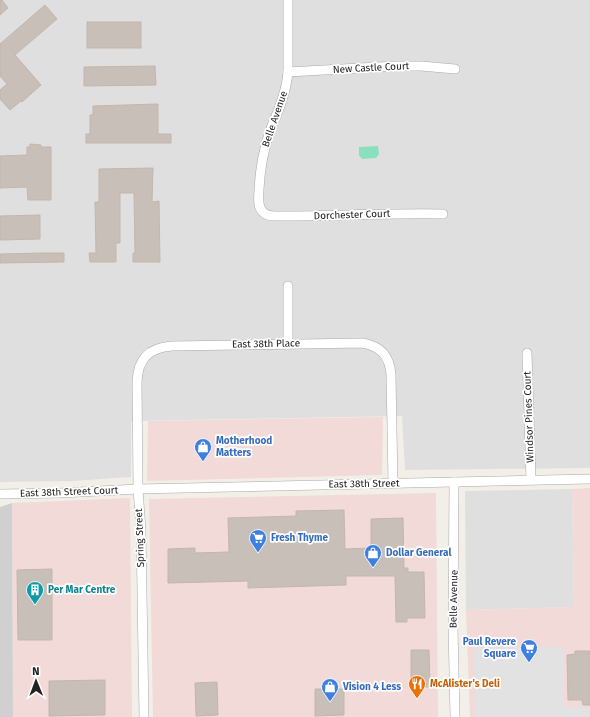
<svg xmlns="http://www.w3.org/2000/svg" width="590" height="717" viewBox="0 0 590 717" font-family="'Fira Sans',sans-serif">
  <rect width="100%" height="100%" fill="#f2efe9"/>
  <g fill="#e0dfdf">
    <polygon points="0,0 590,0 590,468 405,470 402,416 131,421 131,477 73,481 0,482"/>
    <polygon points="572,489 574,607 466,610 465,491"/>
  </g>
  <g fill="#f2dad9">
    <polygon points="383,417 382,475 147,481 148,421"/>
    <polygon points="590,488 590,717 470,717 466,610 574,607 572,489"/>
    <polygon points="436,493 438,717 153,717 149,499"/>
    <polygon points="130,498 132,717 13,717 12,503"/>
  </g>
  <polygon fill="#d0d0d0" points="12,503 13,717 0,717 0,507"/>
  <polygon fill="#88e0be" points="378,146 379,154 376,158 362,159 359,155 359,147"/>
  <polygon fill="#e2e2e2" points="564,647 564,707 590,707 590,717 475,717 474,648"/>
  <g fill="#c7bfb8" stroke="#c4b6ab">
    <polygon points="0,0 2,0 8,8 0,15"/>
    <polygon points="45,5 57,19 15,55 41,85 22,102 21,101 10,110 0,99 0,90 7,84 0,76 0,44"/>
    <rect x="87" y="22" width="54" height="26"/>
    <polygon points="155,66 156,85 84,86 84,67"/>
    <polygon points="158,104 158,134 171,134 171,143 86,143 86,134 90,134 90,115 93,115 93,106"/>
    <polygon points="30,144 41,145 41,147 51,147 51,200 28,200 27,187 0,188 0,156 27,155 27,147 30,147"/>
    <polygon points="153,168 152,202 159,201 160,262 133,262 133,253 135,253 134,193 120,193 120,243 116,243 116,262 90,262 89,253 96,253 95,202 99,202 99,169"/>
    <polygon points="40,215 40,239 0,240 0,216"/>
    <polygon points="41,253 64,253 64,262 0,263 0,254"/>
    <polygon points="344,510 345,549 371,548 371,519 403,518 404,568 408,568 408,572 424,572 425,618 407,618 407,622 396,622 395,576 346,576 346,585 248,588 248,581 168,583 168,549 195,548 195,553 229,552 228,518 296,516 296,511"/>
    <polygon points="52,569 52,640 18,640 17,570"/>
    <polygon points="411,650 429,650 430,687 411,687"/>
    <polygon points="575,651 590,651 590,705 583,705 582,700 568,700 567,655 575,654"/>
    <polygon points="105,680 105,715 49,716 49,681"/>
    <polygon points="217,682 218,715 196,716 195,683"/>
    <polygon points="315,689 344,689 344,715 315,716"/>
  </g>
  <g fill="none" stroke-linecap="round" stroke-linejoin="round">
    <defs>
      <g id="minor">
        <path d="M288,0V72C287,84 284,95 280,106C277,114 273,123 270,131C263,151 260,170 259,189C259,196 257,205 262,211C265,215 270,216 275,216C332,216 387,213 443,214"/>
        <polyline points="288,72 396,66 421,66 455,69"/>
        <polyline points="288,286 288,344"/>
        <polyline points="527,353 531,480"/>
        <polyline points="454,482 453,627 455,717"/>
        <polyline points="0,494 60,493 138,489 590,479"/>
        <path d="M144,717L141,530L138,489L137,382C138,359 148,348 172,346L363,343C381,347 389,355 391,374L393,483"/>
      </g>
    </defs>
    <use href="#minor" stroke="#a9a9a9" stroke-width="10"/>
    <use href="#minor" stroke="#fff" stroke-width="9"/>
  </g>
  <defs>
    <symbol id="shop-pin" viewBox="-11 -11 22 30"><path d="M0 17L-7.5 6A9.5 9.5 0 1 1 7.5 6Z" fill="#3f7fe0" stroke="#fff"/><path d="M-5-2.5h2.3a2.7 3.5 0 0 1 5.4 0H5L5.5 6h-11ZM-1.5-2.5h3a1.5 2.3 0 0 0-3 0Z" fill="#fff"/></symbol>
    <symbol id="supermarket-pin" viewBox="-11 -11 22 30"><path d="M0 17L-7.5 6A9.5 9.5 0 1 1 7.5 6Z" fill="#3f7fe0" stroke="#fff"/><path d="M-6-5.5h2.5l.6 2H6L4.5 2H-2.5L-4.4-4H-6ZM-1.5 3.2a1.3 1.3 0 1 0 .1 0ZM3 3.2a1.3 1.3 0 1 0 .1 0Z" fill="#fff"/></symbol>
    <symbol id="building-pin" viewBox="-11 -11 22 30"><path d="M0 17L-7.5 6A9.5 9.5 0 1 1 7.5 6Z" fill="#0f9aa8" stroke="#fff"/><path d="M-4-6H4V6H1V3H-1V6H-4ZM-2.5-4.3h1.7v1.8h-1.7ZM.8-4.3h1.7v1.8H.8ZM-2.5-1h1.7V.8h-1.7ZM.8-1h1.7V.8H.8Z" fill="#fff"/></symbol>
    <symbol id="restaurant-pin" viewBox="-11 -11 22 30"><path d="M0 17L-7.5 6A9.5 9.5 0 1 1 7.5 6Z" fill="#e8710a" stroke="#fff"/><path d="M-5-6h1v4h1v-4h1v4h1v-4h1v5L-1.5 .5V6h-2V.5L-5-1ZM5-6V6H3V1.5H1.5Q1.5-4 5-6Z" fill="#fff"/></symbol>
  </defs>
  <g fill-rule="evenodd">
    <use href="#shop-pin" x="193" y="437" width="20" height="27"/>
    <use href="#supermarket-pin" x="248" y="528" width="20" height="27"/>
    <use href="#shop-pin" x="363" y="543" width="20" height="27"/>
    <use href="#building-pin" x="25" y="580" width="20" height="27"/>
    <use href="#supermarket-pin" x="519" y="638" width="20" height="27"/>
    <use href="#restaurant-pin" x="407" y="674" width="20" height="27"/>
    <use href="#shop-pin" x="320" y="677" width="20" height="27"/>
  </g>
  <g text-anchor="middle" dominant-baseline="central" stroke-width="3.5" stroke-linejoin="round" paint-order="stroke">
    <g font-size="10" fill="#222" stroke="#fff">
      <text transform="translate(371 68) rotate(-3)">New Castle Court</text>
      <text transform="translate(275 119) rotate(-71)">Belle Avenue</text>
      <text transform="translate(352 215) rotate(-2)">Dorchester Court</text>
      <text transform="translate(266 344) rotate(-1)">East 38th Place</text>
      <text transform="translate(529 417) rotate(-92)">Windsor Pines Court</text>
      <text transform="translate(364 484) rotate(-1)">East 38th Street</text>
      <text transform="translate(69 492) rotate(-2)">East 38th Street Court</text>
      <text transform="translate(140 538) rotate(-92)">Spring Street</text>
      <text transform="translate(454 599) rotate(-89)">Belle Avenue</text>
    </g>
    <g font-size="10" font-weight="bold" fill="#366cbe" stroke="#fff" text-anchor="start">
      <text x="216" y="441">Motherhood<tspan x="216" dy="12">Matters</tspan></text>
      <text x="271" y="538">Fresh Thyme</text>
      <text x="386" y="553">Dollar General</text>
      <text x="516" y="642" text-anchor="end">Paul Revere<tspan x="516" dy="12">Square</tspan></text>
      <text x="343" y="687">Vision 4 Less</text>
    </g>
    <g font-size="10" font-weight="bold" fill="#0d838f" stroke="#fff" text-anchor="start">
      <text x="48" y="590">Per Mar Centre</text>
    </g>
    <g font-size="10" font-weight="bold" fill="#c56008" stroke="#fff" text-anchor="start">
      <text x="430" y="684">McAlister's Deli</text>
    </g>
  </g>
  <g transform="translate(36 681) rotate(359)" stroke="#ffffff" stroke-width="3" paint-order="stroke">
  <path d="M0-3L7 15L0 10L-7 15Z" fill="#222222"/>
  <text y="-6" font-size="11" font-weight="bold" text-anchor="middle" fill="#222222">N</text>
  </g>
</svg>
